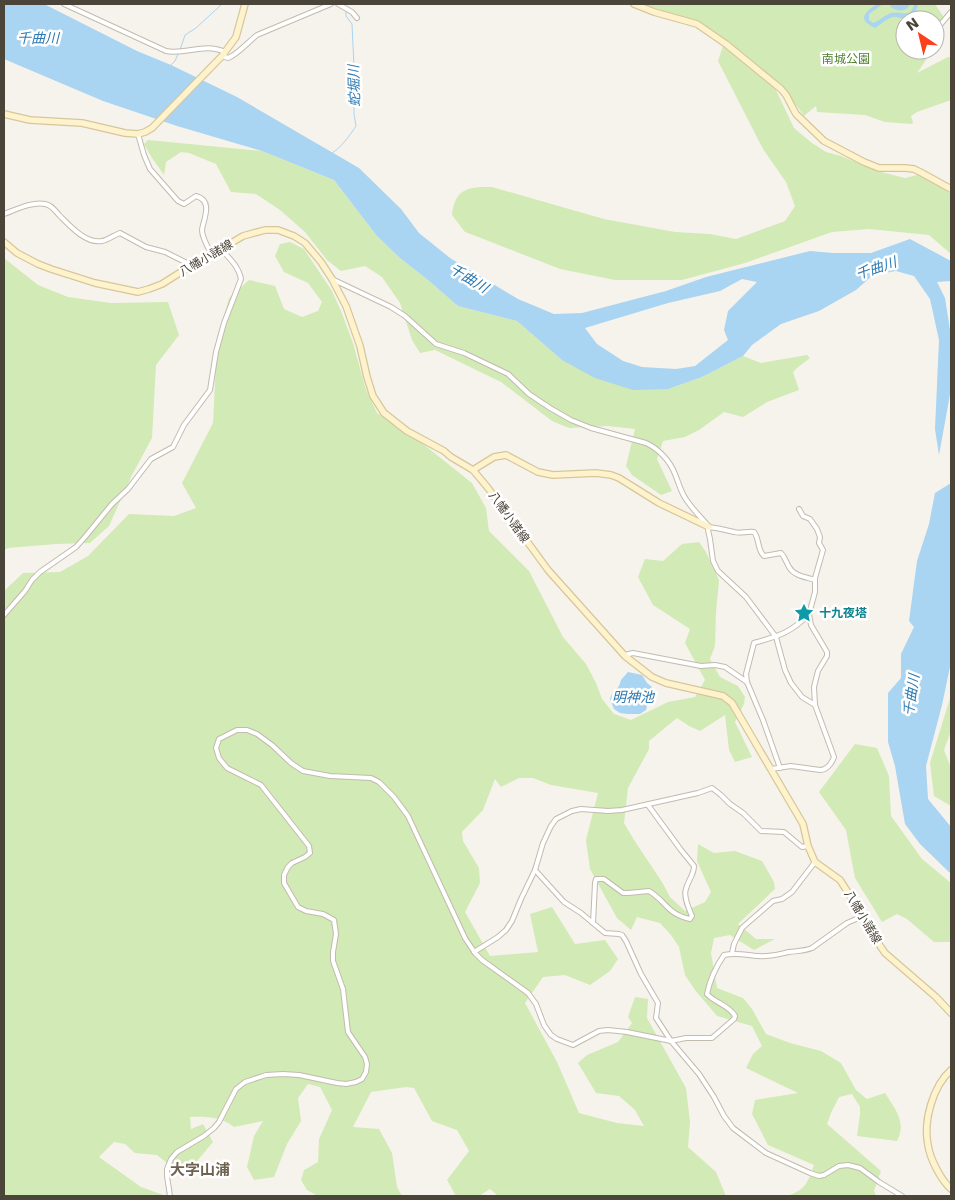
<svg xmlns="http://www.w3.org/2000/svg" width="955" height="1200" viewBox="0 0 955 1200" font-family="'DejaVu Sans','Noto Sans JP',sans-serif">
  <rect width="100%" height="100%" fill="#f6f3ec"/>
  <g fill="#d2eab5">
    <path d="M642,4H935L945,19L935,31V20H905V50H929L928,57L917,73L948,57H951V100L917,112L911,116L913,122L912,124L885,122L865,115L817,112L816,106L804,116L782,86L773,79L776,90L794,128L812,143L826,152L841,156L877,171L905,178L921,174L951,194V254L929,235L869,229L832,232L745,263L682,280H615L560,269L481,238L465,232L452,215C455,188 468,187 492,187L604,219L675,232L710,234L736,239L785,221L795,206L786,182L763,149L718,61L725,40L697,22Z"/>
    <polygon points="148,140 262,151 334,180 377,236 400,258 428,280 458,306 517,321 562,360 668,389 702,377 743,356 761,363 807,355 810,358 797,368 793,372 799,390 767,402 743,417 724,412 699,430 685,437 663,441 657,459 672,491 661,495 632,475 626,466 635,429 608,426 569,428 552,421 501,382 435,350 420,353 412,340 400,303 382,277 365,266 341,271 327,260 305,232 280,210 256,194 231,192 216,164 189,153 181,152 166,162 164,175 152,158 144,144"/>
    <path d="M290,242L304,249L332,291L341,311L353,343L366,390L377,413L418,440L472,483L486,508L489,531L529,571L563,637L586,664L596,683L602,699L614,714L631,720L668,702L695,697L705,680L685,643L690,629L653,605L638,577L645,559L663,561L682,544L699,542L706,552L719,580L716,612L715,646L710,659L720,677L738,686L745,697L744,704L735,722L752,757L735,762L729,750L725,715L700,731L689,726L677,718L649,741V749L628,788L624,823L634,840L662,882L670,897L685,911L705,902L711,892L697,861L698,844L714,853L735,851L762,861L774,882L775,889L738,924L756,939H775L754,950L730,935L714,938L711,953L717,988L743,998L752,1009L766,1034L790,1043L821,1051L841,1063L856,1090L867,1099L885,1093C895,1109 907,1122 897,1141L857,1136L860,1114V1107L852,1094L839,1097L831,1113L827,1124L881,1171L874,1191L876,1196H787C807,1189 807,1183 814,1165L768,1145L752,1114L755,1100L798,1093L746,1068L753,1054L762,1046L752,1026L717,1016L695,990L685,975L679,947L671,935L660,923L637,917L631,930L617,918L590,869L586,840L598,793L551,785L533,778H519L501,787L495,779L483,810L462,832L463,841L479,868L480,883L465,912L490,956L538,952L530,914L552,907L575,944L605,940L618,959L610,971L590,985L565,975L543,977L525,1003L557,1062L579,1113L617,1123L644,1126L635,1110L619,1096L596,1093L578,1063L587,1055L618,1042L632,1023L628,1017L635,997L648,999L647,1018L686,1088L690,1122L688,1147L716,1172L726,1196H498L490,1189L479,1196H456L447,1180L469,1151L457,1130L432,1121L414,1088L406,1087L371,1092L353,1127L379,1129L392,1153L397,1187L402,1196H318L307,1190L301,1180L304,1170L318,1162L319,1139L332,1110L320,1087L308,1084L298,1098L301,1121L287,1144L274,1177L254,1180L247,1167L254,1136L263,1121L234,1127C222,1117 205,1116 190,1117L191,1129L203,1124L213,1142L192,1167L177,1171L157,1155L135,1153L125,1144L114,1142L99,1157L141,1187L166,1196H4V591L23,573L60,572L88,556L129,514L174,516L196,508L182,483L213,423L217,343L229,298L249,280L275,286L284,309L302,317L318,311L322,302L308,283L284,272L275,256L280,244Z"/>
    <polygon points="4,258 38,285 68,297 111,303 168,302 179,335 156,365 152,438 132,475 109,526 90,543 56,544 8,548 4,550"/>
    <polygon points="951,695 951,731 944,750 951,768 951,806 934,796 930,763"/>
    <polygon points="855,744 877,748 889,776 891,816 922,859 951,883 951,942 934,942 907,919 897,914 882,922 855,878 846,830 819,792"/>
  </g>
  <g fill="#a9d4f2" fill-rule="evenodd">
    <path d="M4,4H44L137,51L171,65L237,97L359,168L401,209L419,233L450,258L518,299L554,314L582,313L666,291L706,277L810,251L833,253H871L910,239L951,261V281L937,282L945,298L951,336V389L939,455L935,429L939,340L930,299L914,276L896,271L873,275L856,290L819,311L781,324L752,345L743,356L702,377L668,389L633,390L595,378L562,360L517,321L458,306L428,280L400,258L377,236L334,180L262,151L177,126L103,101L4,59ZM742,279L757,282L728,311L724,330L728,340L695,366L676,369L642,367L623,361L597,344L585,328L668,303L720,291Z"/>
    <path d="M877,4H883L869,14V20L873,23C879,21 885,15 891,13C901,10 911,20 914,4H918C917,12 911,20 901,18C898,18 896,16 893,17C887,18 880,25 875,28C858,20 863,13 877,4Z"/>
    <path d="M890,4H910C907,12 897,12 891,7Z"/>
    <polygon points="951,483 951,662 942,705 926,766 928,799 951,827 951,873 949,872 920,844 905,824 895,766 888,742 888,693 901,678 901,654 914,627 909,621 917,561 929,524 935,493"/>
    <polygon points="628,672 642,675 647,683 652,687 646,710 640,714 627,714 620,713 614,709 610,699 611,696 619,686 621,680"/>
  </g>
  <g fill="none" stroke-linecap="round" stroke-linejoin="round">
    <g stroke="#a9d4f2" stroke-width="1">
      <polyline points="180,50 185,35 196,28 222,4"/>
      <polyline points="171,65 175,61 178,54"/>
      <path d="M332,153C341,148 350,135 356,126L354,114V67L352,24L346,16V11"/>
    </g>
    <defs>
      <g id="street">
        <path d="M64,4L166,51C187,55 204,42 225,52"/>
        <polyline points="338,4 352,12 357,18"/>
        <polyline points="935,31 951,12"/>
        <path d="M222,56L228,58C237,55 248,42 257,35L331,4"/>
        <path d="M138,134L144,155L150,169L178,201L184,204L196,196C214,201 203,220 202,230C202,237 207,246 211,253"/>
        <path d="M4,214C15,210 33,201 45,204C52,205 55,211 60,216C70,226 86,244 102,241C108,240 114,235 120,233L146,247L165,252L191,265"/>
        <path d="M334,280L391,307L405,316L436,344L464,353L508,374L529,394L550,408L571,420L591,428L646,443C659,449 670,461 675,474C678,481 680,489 684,496C690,507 701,517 709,527C718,528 726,530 734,532C740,534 747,531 754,532C760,540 757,550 764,556L781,553C785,557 786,562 789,567C794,576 806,577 815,580"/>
        <polyline points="709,527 708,530 710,539 713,561 718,571 746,597 776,637 785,670 791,683 802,697 815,705"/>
        <path d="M4,615L25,591L32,580L40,572L76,547L85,537L112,504L128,489L151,459L173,447L184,425L210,390L216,352L224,323L241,279C239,267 230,259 221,249"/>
        <polyline points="625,655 633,653 701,666 715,665 725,667 747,682"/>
        <path d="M780,768L763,720L747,682L746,674L754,643C778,636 791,633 809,614"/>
        <path d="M771,769L791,766L820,770C827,770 832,763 834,757L815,705L814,687L818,671L827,656V652L811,625L809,614L815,592V578L823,550L819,543L820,537L817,529L810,519L803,516L799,509"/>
        <polyline points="535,870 564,902 581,913 605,933 619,934 622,935 626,941 641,974 658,1003 656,1018 671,1041 699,1074 714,1097 724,1116 733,1128 766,1153 810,1173 819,1176 824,1175 839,1166 848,1165 860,1168 879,1182 902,1196"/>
        <path d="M593,923L595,883L596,879H604L623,893H628L649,891C667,902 667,914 690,919L692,916C689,909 683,896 686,889C688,880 694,875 694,866L681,850L648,805"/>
        <polyline points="474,952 498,937 506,930 512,921 521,899 535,870 543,843 551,826 556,819 572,811 581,809 608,811 622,810 698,793 712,788 721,795 730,804 743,813 761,831 784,832 802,847 808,846"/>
        <polyline points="732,953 734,944 742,928 751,920 773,901 782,899 792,892 815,862"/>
        <path d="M170,1196L167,1176V1169L171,1159L177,1152L204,1136L214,1128L219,1122L236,1089L245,1082L266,1075L283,1074L299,1075L337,1083L346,1084L356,1082L362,1079L366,1072L367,1064L365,1057L348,1032L343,989L333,961V952L336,934L334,920L323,914L306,911L298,907L284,883V875L288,867L292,863L305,857L310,853L309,846L261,785L227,768L219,758L216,748L219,739L237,730H247L257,734L272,745L291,763L303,771L330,776L371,778L379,782L394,797L408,816L465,938L475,953L482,960L528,993L536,1004L544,1025L551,1035L557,1039L573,1045L599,1031L608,1030L627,1032L671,1041L686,1038H712L734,1019L735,1016C729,1005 715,1003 707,994C710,979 715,968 724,955C736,952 746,955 758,956C770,957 779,954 789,952C797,951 805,951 812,948L847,923L863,916"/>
      </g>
      <g id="secondary">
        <polyline points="634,4 654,12 697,24 726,44 781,89 786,95 796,114 824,141 864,162 879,168 905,168 914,169 922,173 951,189"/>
        <polyline points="4,114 30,120 82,123 125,133 138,134 145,132 152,128 222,56 236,37 245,4"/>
        <polyline points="4,242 17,253 38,264 51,269 95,283 138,292 149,289 162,284 211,253 221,249 243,236 265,230 278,230 294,236 305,243 321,262 332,279 346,306 360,346 367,377 373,396 384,413 407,431 444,451 451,457 473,470 488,488 548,570 625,656 652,677 666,683 723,696 732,703 803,824 808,846 815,862 840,880 863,916 872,934 885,953 936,997 951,1013"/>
        <polyline points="473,470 494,457 506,455 538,472 553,475 596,473 611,475 619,478 659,503 709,527"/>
        <path d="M951,1070C933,1086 923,1121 928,1145C930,1159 941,1180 951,1189"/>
      </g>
    </defs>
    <use href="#street" stroke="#c2bbae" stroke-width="6"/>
    <use href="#secondary" stroke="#d6c79b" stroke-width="8"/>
    <use href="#street" stroke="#fff" stroke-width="4"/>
    <use href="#secondary" stroke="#fff3cd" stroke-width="5.5"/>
  </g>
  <defs>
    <symbol id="sight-bare" viewBox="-9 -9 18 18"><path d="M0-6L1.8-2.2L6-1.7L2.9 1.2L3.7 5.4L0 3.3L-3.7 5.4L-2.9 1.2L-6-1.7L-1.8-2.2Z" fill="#0f9aa8" stroke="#fff" stroke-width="2.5" paint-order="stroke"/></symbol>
  </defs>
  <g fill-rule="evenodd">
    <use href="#sight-bare" x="790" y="599" width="28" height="28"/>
  </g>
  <g text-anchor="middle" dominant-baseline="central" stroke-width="5" stroke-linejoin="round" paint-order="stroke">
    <g font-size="12" fill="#4a7f2a" stroke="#fff">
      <text x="846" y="59">南城公園</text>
    </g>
    <g font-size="12" fill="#4b4439" stroke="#fff">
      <text transform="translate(206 258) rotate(-30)">八幡小諸線</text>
      <text transform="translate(509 517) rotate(54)">八幡小諸線</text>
      <text transform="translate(863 917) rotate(59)">八幡小諸線</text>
    </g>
    <g font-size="12" font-weight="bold" fill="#0d838f" stroke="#fff" text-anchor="start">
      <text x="819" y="613">十九夜塔</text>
    </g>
    <g font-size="14" font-style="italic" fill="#2e7ab2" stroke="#fff">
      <text x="38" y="38">千曲川</text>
      <text transform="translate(354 86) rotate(-92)">蛇堀川</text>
      <text transform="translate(876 268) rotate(-19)">千曲川</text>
      <text transform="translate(469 278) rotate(31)">千曲川</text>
      <text transform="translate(911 695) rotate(-82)">千曲川</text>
      <text x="633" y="697">明神池</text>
    </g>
    <g font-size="15" font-weight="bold" fill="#6e6250" stroke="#fff">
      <text x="200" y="1170">大字山浦</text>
    </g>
  </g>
  <rect width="955" height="1200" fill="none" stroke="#4b4439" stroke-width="10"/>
  <g transform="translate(920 35) rotate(325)"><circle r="24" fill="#ffffff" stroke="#b7b4b0"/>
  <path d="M0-4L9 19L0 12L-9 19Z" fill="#fc3f1d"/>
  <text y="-8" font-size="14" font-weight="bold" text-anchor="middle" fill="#4b4439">N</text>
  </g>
</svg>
